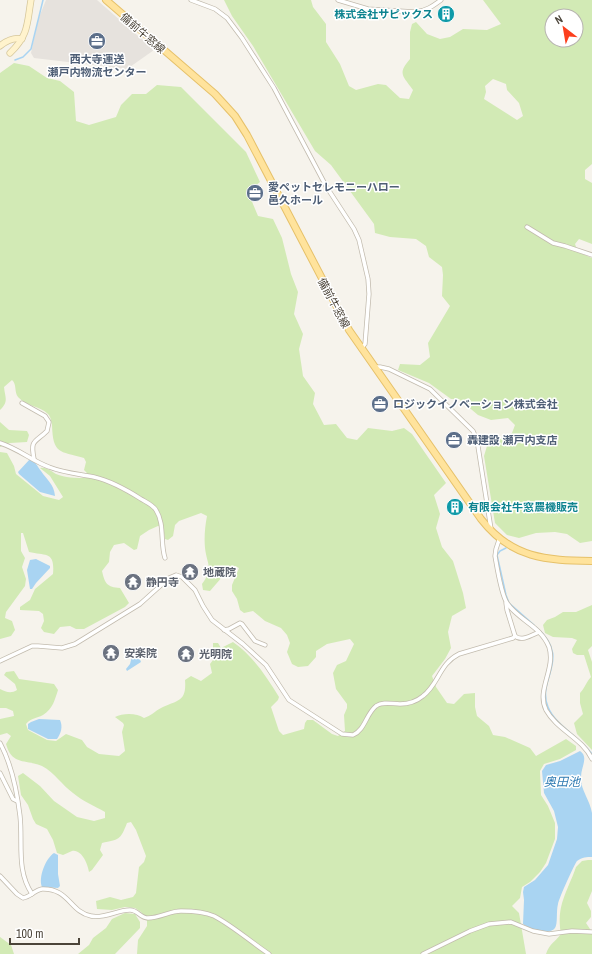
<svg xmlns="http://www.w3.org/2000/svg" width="592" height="954" viewBox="0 0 592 954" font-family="'Archivo Narrow','Noto Sans JP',sans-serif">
  <rect width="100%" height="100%" fill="#f6f3ec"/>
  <polygon fill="#e6e2dd" points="46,0 97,0 154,50 127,69 34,58 31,53 38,20"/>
  <g fill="#d2eab5" fill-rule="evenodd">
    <path d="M224,0H311L313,7L326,24V42L340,64L349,86L356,90L378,84L386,85L400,98L409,99L413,90C403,76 397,74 410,59V32L412,24L416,22L427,34L440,39L450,37L463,29L487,30L501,24L483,0H592V164L585,170V179L592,183V244L579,239L575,244L578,252L592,258V541L580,543L567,534L555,532L536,533L519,538L507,535L495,523L484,456L487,446L512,433L515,425L508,418L491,420L478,415L459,399H451L429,383L398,370L400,364L420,365L430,357L428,343L450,306L442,296L443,275L442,267L429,257L426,246L416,239L390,237L375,233L374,224L331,165L315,151L253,46L232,16ZM552,16H576V40H552ZM493,79L506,84L507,90L519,103L523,116L517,120L484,99L486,92L485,86Z"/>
    <path d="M14,63L29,66L47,78L60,81L74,92L76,121L89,125L116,117L121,105L132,94H146L157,85L181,87L246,152L260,182L248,192L258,216L273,219L282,238L291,274L298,292L294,314L303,334L299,349L303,376L315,393L313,404L324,425L336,424L347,438L357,440L368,428L392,431L404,428L412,434L446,483L434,495L440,514L436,528L442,547L453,561L463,593L466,608L452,616L448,632L451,648L445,659L432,676L436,687L447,703L454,704L464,694L475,693V707L477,716L489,726L493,735L505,737L530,748L536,756L566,739L576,746V750L560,759L544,764L540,771L541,795L548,806L555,823V839L546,863L540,872L530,882L522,887L520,898L512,906L519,913L526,954H137L138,940L147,926V921L141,912L135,908L125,907L112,910L97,909L96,901L110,897L121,900L133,897L136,893L139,867L144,862L146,856L136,830L131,822L127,823C120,841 119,839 102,843L100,850L103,855L92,870L89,872C88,865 82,849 72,851C69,852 66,854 63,855L57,853L53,840L47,829L36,824L33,819L28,805L21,795L18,776L23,773L40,786L54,801L77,817L94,821L105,818V812C95,806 82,801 73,793C62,785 55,773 42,766C26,759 12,766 6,744L11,736L7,733L0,735V719L14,716L13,711L6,708H0V689C6,692 11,694 17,690L15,684L4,675L6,672L14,671L19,679L54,684L58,690C55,699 53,709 43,715C36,719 32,717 26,724L28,730L47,740L56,741L66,734L82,740L87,747L99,754L119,756L125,751L122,732L124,725L123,723L115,717C123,713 137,713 144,718C151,716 155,711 161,708C176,700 187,703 185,680L191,676L201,681L212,673L210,664L213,660V643H218L221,648L233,642C253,656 266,676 279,697L278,700L271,707L279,731L283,735L304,729L305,723L307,720H313L332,734L338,736L345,731L344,715L347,708V704L336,689L333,673L337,665L346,661L354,644L350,639L327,644L316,651V657L308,666L298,667L292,664L287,652L290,643L287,635L281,628L265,621L253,611L244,613L240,610L237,599L232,591V585L239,568L235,566L229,569L210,591L203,590L202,584C214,568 207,565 205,548C204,538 205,526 207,516L201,513L179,521L175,525L173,536L168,540L165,539L163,527L158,526L149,530L140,536L137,549L134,550L124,543L114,545L110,552L109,562L102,571C105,584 107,587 120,588L129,603L125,607L84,629H76L70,626L60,627L54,634L44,632L41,628L44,621L43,614L39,611L20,610V607L30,600L35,589L53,574C55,551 46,556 29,552L23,533H21V551L25,558L22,567L26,579L25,586L6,612L5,618L12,621L15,630L11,636L0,639V452L7,453L14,466L16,474L43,496L59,500L63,497L50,476L40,468C46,467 51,471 56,474C65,478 76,478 86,478L87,473L84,470L86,462L84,458C59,451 53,454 52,425C51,421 51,417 48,414C40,406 26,406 18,397C14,392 17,384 12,380L4,387C5,398 9,401 0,410V73Z"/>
    <polygon points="0,422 9,430 27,431 29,435 27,442 10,443 0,447"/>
    <path d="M592,605V646L588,650L592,662V750L577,734L574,723L583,714L580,703V693C585,688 586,682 591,677L584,655H577L573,653L572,649L577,640L572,638L553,637L545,633L543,625L547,620L555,617L563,612H576Z"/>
    <path d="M588,860H592V891L587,903L591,911V917L586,923L592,932V954H546C550,943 554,943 561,934C556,905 567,893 576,867L582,861Z"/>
    <polygon points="125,913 135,914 140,922 140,928 115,954 78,954 89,945 93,938 106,928 112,919"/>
    <polygon points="0,937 11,945 14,954 0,954"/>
  </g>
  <g fill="#a9d4f2">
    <path d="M30,459C36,462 37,466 41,471C47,480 54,484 55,496L40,492L19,474L18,472Z"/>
    <polygon points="36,559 50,566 50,568 36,583 32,589 30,589 27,570 30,560"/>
    <polygon points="137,652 141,662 127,671 126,669 130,664 132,656"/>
    <path d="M39,719L60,720C63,727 61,733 57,739H48L28,729V724L31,722Z"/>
    <path d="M580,751C589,757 581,767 581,777C580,789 590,800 592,813C592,827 592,843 592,857C587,857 582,857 577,861C575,863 559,898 558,904C556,911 558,924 555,928C549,936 529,929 523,924L524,900L523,892L524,887L535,880L548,865L557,839L558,827L554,811L544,793L542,771L546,765L560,761Z"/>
    <path d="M54,853L58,855V874L60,886L58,888L42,887C38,877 46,858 54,853Z"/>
  </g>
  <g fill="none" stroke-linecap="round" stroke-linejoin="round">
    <g stroke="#a9d4f2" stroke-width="1.5">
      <polyline points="15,60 23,57 31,49 43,0"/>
      <polyline points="506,548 500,551 497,555 506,595 509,603 534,625"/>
      <path d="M536,627C573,659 536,679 548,707C555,725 580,737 592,754"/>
    </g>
    <defs>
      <g id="street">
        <polyline points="191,0 215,9 227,18 242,38 274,88 326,186 354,229 359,240 368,279 369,294 365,344 361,349"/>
        <path d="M338,0L368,9L415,12C426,11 433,6 441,0"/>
        <polyline points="527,227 553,243 565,246 592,255"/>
        <polyline points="375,367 380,367 389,369 430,389 473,431 477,440 491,529"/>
        <path d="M22,403L45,416L49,422L47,431C35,443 30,439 34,459"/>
        <path d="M0,443C19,449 32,461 49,467C64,473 79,474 94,477C111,481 127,490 141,499C146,502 153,505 156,510C165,524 160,543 165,558"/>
        <path d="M499,540L496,549L495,556C497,567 501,594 507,603C518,620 541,626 549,647C556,669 536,690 546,710C557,730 582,738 592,759"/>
        <polyline points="224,630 229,629 240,623 242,624 255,641 265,645"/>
        <path d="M515,636C521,642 532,635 539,632"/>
        <path d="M0,661L32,646H38L62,648L75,644L140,604L169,578L176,575L182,577L195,590L203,606L212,620L243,644L266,665L289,700L342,734L353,735C365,730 366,714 376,706C383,701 392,704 400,704C408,704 417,701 423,696C439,684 439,664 459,654L513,638L515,636L507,610L506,603"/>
        <path d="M0,743C12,765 17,791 20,816C23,843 16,870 32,894"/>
        <polyline points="0,773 13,799 17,801"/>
        <path d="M0,876L17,894L23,898C30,897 35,890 42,889C69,888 70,912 91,916C104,919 117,910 130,910C138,910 140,918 148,918C160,918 170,911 181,911C191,911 205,912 214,916C233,926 251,942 269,954"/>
        <polyline points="423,954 470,931 489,924 511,922 533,931 549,934 572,931 592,932"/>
      </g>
      <g id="secondary">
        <path d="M0,46C6,41 14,37 22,39"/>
        <path d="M10,53C29,35 27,23 31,0"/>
      </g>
      <path id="primary" d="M106,0L215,94L235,116L247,135L349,330L481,519C512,559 546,560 592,561"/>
    </defs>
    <use href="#street" stroke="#c2bbae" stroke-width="5"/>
    <use href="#secondary" stroke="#d6c79b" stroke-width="7"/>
    <use href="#primary" stroke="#e6c16a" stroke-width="8"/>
    <use href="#street" stroke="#fff" stroke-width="3.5"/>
    <use href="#secondary" stroke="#fff3cd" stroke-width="5.5"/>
    <use href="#primary" stroke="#ffe39c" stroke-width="6"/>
  </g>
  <defs>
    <symbol id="building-disc" viewBox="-11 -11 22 22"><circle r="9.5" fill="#0f9aa8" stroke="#fff"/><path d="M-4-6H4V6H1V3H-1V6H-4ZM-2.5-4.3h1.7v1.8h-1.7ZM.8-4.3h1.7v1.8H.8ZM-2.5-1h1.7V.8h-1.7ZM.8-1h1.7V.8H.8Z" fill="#fff"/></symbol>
    <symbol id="office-disc" viewBox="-11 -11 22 22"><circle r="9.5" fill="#5c6f8a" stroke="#fff"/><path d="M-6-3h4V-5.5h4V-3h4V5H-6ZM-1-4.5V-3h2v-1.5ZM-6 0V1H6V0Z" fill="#fff"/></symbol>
    <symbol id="temple-disc" viewBox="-11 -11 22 22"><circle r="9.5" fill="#6b7280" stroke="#fff"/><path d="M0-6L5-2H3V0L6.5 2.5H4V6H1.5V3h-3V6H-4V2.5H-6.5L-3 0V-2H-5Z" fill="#fff"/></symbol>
  </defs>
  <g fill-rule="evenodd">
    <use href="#building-disc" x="436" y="4" width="20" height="20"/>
    <use href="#office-disc" x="87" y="31" width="20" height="20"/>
    <use href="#office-disc" x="245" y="183" width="20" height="20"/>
    <use href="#office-disc" x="370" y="394" width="20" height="20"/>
    <use href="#office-disc" x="444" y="430" width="20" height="20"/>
    <use href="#building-disc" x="445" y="497" width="20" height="20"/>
    <use href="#temple-disc" x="180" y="562" width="20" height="20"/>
    <use href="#temple-disc" x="123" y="572" width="20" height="20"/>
    <use href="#temple-disc" x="101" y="643" width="20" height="20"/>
    <use href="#temple-disc" x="176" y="644" width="20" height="20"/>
  </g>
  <g text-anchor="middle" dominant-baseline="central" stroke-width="3" stroke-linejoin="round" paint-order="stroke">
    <g font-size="11" font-weight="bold" fill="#0d838f" stroke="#fff" text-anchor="end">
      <text x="433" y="14">株式会社サピックス</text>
      <text x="468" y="507" text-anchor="start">有限会社牛窓農機販売</text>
    </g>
    <g font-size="11" fill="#4b4439" stroke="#fff">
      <text transform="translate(143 33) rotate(41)">備前牛窓線</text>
      <text transform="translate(334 303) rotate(62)">備前牛窓線</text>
    </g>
    <g font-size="11" font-weight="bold" fill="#4e5e75" stroke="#fff" text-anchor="start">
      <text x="97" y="59" text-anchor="middle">西大寺運送<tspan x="97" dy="13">瀬戸内物流センター</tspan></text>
      <text x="268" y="187">愛ペットセレモニーハロー<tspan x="268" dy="13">邑久ホール</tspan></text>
      <text x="393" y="404">ロジックイノベーション株式会社</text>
      <text x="467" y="440">轟建設 瀬戸内支店</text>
    </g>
    <g font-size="11" font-weight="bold" fill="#5b616d" stroke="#fff" text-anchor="start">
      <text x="203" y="572">地蔵院</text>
      <text x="146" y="582">静円寺</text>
      <text x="124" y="653">安楽院</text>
      <text x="199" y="654">光明院</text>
    </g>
    <g font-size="12" font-style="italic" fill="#2e7ab2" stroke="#fff">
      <text x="562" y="782">奥田池</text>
    </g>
  </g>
  <g transform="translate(564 28) rotate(329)"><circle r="19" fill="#ffffff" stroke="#b7b4b0"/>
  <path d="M0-3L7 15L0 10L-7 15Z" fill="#fc3f1d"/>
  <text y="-6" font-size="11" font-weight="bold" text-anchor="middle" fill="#4b4439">N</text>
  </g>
  <path d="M10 938v6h69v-6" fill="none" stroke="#4b4439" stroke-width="2"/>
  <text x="16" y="938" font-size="12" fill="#4b4439" stroke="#ffffff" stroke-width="3" paint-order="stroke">100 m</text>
</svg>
